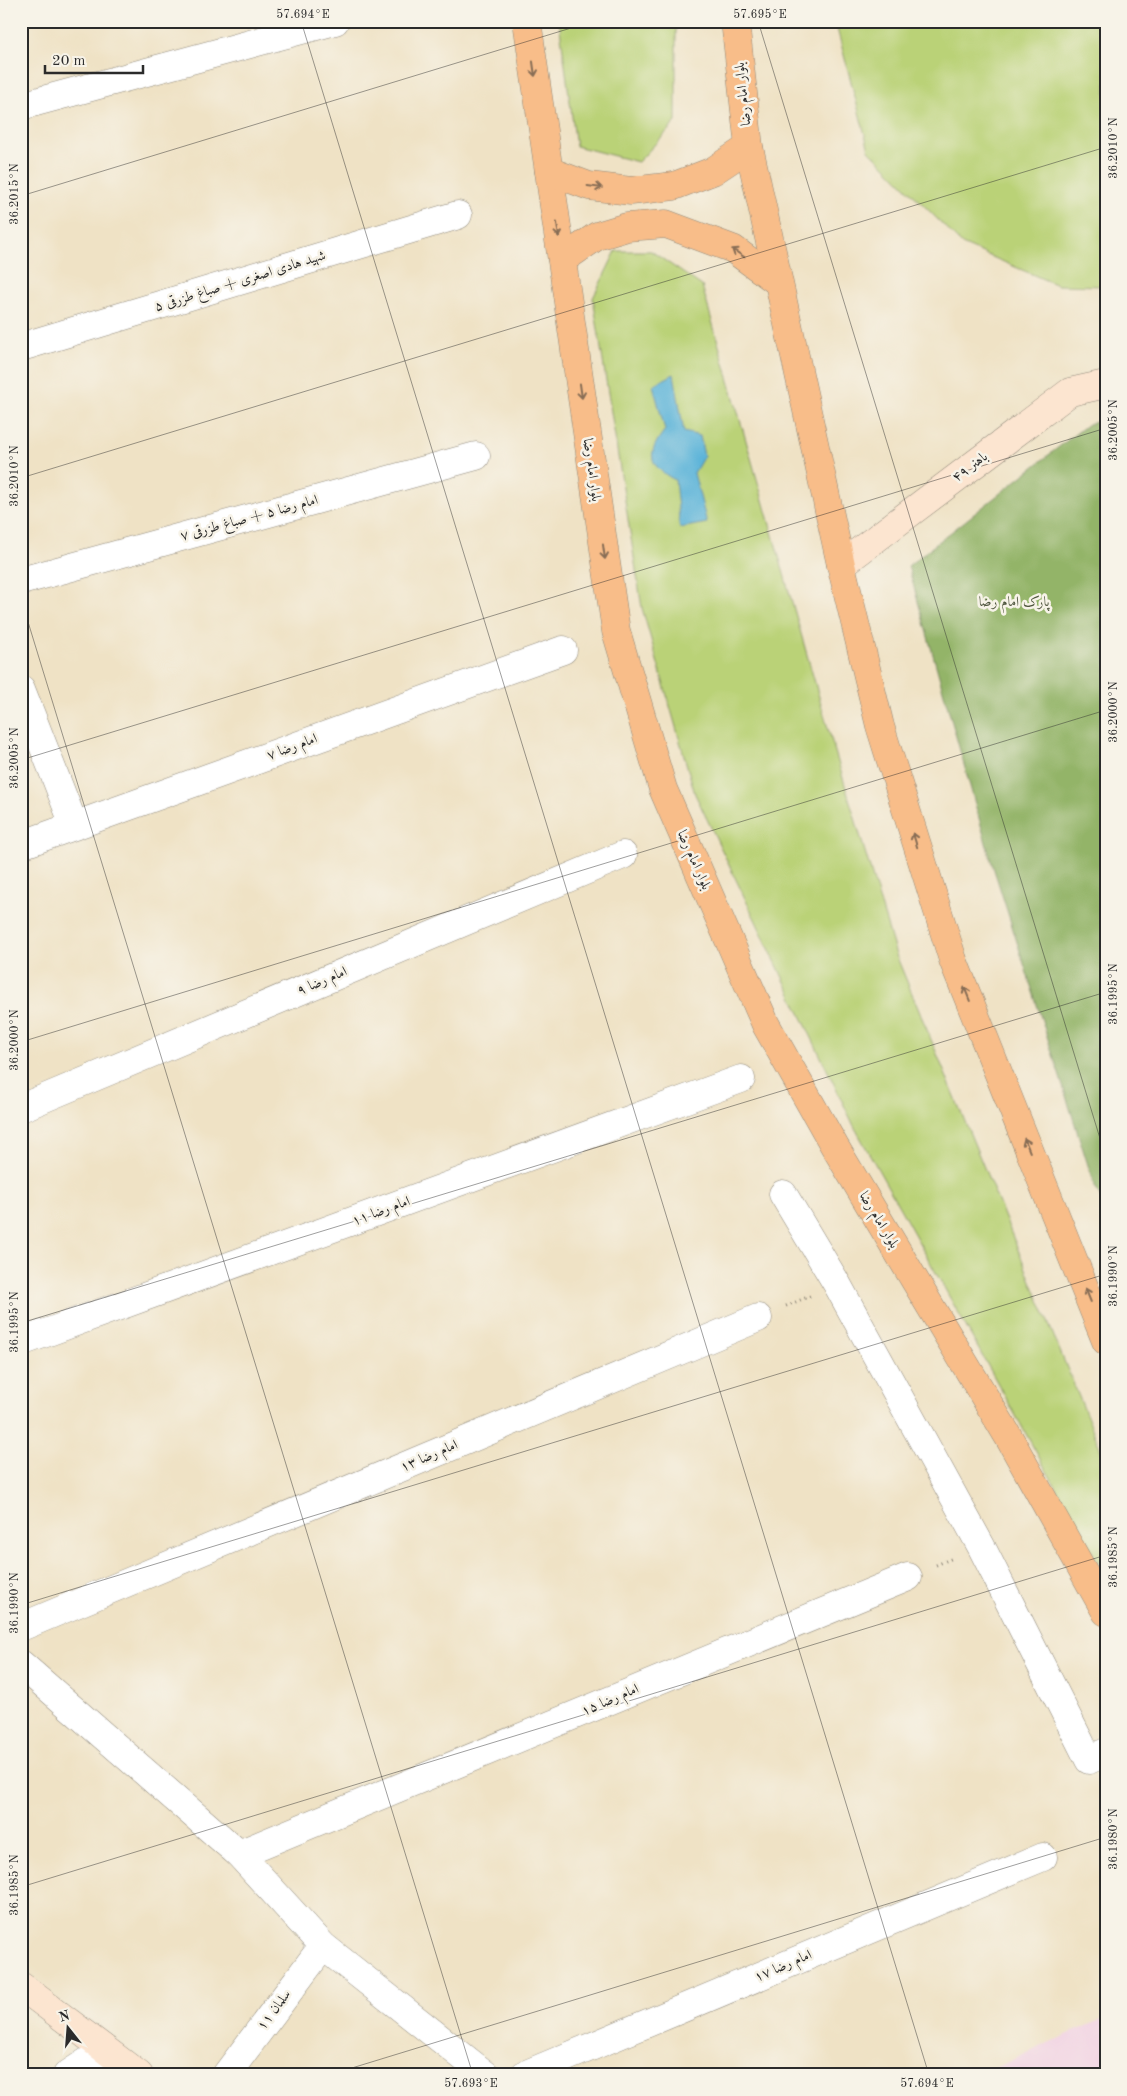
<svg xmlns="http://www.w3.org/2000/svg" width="1127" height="2096" viewBox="0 0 1127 2096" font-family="'Old Standard TT',Amiri,serif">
  <rect width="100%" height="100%" fill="#f7f3e8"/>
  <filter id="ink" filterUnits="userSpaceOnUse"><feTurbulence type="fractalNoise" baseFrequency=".02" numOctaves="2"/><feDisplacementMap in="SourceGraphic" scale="10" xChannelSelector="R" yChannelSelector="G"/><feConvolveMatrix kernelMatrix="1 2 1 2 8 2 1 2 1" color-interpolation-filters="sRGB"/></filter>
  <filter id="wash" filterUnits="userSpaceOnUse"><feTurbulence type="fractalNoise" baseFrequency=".0096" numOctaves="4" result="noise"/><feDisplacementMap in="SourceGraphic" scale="20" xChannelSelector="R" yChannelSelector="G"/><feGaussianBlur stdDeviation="1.12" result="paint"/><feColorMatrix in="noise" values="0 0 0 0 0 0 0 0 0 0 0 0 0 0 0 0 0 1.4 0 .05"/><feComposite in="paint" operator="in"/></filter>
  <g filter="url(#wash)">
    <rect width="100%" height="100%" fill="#efe2c5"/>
    <polygon fill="#f1d0e3" points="1106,2017 1106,2075 979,2075"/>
    <g fill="#bad277" stroke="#727e51">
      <polygon points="559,21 676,21 676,122 638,162 576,146"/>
      <polygon points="835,21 1106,21 1106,286 1057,285 962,244 869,150"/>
      <polygon points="616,251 651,251 702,286 827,725 896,955 1106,1462 1106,1577 855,1128 695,794 642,608 593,298"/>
    </g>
    <polygon fill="#93b468" stroke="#5f704a" points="1106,420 1106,1209 1094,1184 990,857 908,566 1088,424"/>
    <path fill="#5cb4d9" stroke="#447082" d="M674,374L684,432L700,436L704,456L694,473L707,523L680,528L675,480C647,465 647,453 665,430L653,385Z"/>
  </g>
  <g filter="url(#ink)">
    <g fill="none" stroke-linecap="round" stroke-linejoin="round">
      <defs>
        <g id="street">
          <polyline points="21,106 335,21"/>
          <polyline points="21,347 458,215"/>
          <polyline points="21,581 476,456"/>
          <polyline points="21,689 74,825"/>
          <polyline points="21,845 563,650"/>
          <polyline points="21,1108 623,855"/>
          <polyline points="783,1194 837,1284 981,1546 1089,1760 1106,1752"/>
          <polyline points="21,1342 741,1079"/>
          <polyline points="21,1627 758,1318"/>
          <polyline points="21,1664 239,1854 323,1946 486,2075"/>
          <polyline points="239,1854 908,1577"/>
          <polyline points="67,2075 105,2050"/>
          <polyline points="226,2075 323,1946"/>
          <polyline points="524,2075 1043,1857"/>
        </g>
        <g id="secondary">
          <polyline points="841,565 1070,392 1106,384"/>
          <polyline points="21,1986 139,2075"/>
        </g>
        <g id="primary">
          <polyline points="527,21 616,631 663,789 766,1025 835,1147 1008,1436 1106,1612"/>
          <polyline points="735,21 749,147 841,565 880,726 953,960 1106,1341"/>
          <polyline points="549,171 589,186 631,191 674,186 713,171 749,147"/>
          <polyline points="562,260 597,236 627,227 666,224 733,249 778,282"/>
        </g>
      </defs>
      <use href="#street" stroke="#8d8678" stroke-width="29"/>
      <use href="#secondary" stroke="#8d8678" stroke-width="29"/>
      <use href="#primary" stroke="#8d8678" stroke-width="29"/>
      <g stroke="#8d8678" stroke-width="3" stroke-dasharray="1 4" stroke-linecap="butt">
        <polyline points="786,1306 810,1296"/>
        <polyline points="936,1565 953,1558"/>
      </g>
      <use href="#street" stroke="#fff" stroke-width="28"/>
      <use href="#secondary" stroke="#fce5d0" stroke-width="28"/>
      <use href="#primary" stroke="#f8bd89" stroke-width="28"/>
    </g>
    <defs><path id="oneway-shaft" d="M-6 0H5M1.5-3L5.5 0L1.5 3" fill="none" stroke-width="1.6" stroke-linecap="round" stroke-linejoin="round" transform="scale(1.25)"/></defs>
    <g stroke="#876d55">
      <use href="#oneway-shaft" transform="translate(534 69) rotate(82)"/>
      <use href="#oneway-shaft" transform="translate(595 187) rotate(8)"/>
      <use href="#oneway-shaft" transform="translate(558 230) rotate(82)"/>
      <use href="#oneway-shaft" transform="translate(738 253) rotate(-146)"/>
      <use href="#oneway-shaft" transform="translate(581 391) rotate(82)"/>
      <use href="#oneway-shaft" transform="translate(604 552) rotate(82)"/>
      <use href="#oneway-shaft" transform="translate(915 840) rotate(-107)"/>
      <use href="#oneway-shaft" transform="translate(967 994) rotate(-112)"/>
      <use href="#oneway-shaft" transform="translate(1027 1145) rotate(-112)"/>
      <use href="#oneway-shaft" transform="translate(1088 1295) rotate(-112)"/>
    </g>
  </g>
  <path fill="none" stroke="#2b2b2b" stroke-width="1" stroke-opacity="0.45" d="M301,21L929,2075M758,21L1106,1158M21,196L594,21M21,478L1106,147M21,599L473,2075M21,760L1106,428M21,1042L1106,710M21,1323L1106,992M21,1605L1106,1274M21,1887L1106,1555M329,2075L1106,1837"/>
  <g text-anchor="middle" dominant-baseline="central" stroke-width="5" stroke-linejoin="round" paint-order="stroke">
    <g font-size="14" fill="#2b2b2b" stroke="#f7f3e8">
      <text transform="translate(743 94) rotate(-96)">بلوار امام رضا</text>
      <text transform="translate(240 281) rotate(-17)">شهید هادی اصغری + صباغ طزرقی ۵</text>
      <text transform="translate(970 467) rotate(-37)">باهنر ۴۹</text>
      <text transform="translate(592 470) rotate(82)">بلوار امام رضا</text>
      <text transform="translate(249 518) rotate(-15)">امام رضا ۵ + صباغ طزرقی ۷</text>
      <text transform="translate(292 747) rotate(-20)">امام رضا ۷</text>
      <text transform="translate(694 860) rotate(66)">بلوار امام رضا</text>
      <text transform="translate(322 981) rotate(-23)">امام رضا ۹</text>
      <text transform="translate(381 1211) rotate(-20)">امام رضا ۱۱</text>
      <text transform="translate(879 1220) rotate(59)">بلوار امام رضا</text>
      <text transform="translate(429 1456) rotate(-23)">امام رضا ۱۳</text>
      <text transform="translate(610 1700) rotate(-23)">امام رضا ۱۵</text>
      <text transform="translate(783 1966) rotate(-23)">امام رضا ۱۷</text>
      <text transform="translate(274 2010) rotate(-53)">سلمان ۱۱</text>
    </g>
    <g font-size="14" fill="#4f553e" stroke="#f7f3e8">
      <text x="1014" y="602">پارک امام رضا</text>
    </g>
  </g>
  <rect width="1127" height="2096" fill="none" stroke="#f7f3e8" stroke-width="55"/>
  <g transform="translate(68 2028) rotate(343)" stroke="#f7f3e8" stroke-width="4" paint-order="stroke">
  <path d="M0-4L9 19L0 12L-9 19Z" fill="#2b2b2b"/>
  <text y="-8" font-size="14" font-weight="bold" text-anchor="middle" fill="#2b2b2b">N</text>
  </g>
  <path d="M45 65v8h98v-8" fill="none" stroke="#2b2b2b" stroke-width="2.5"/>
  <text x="52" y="65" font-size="15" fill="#2b2b2b" stroke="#f7f3e8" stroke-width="4" paint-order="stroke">20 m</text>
  <rect x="28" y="28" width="1072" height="2040" fill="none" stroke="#2b2b2b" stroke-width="2"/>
  <g font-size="12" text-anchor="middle" fill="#2b2b2b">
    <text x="303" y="18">57.694°E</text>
    <text x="760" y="18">57.695°E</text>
    <text transform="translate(1113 148) rotate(-90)" y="4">36.2010°N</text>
    <text transform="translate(14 194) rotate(-90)" y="4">36.2015°N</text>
    <text transform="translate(1113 430) rotate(-90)" y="4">36.2005°N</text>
    <text transform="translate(14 476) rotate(-90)" y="4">36.2010°N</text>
    <text transform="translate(1113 712) rotate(-90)" y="4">36.2000°N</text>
    <text transform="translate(14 758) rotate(-90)" y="4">36.2005°N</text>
    <text transform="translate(1113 994) rotate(-90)" y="4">36.1995°N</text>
    <text transform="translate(14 1040) rotate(-90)" y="4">36.2000°N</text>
    <text transform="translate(1113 1276) rotate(-90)" y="4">36.1990°N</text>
    <text transform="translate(14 1322) rotate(-90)" y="4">36.1995°N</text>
    <text transform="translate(1113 1557) rotate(-90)" y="4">36.1985°N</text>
    <text transform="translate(14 1603) rotate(-90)" y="4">36.1990°N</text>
    <text transform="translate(1113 1839) rotate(-90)" y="4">36.1980°N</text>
    <text transform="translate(14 1885) rotate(-90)" y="4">36.1985°N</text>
    <text x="471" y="2087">57.693°E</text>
    <text x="927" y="2087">57.694°E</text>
  </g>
</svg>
